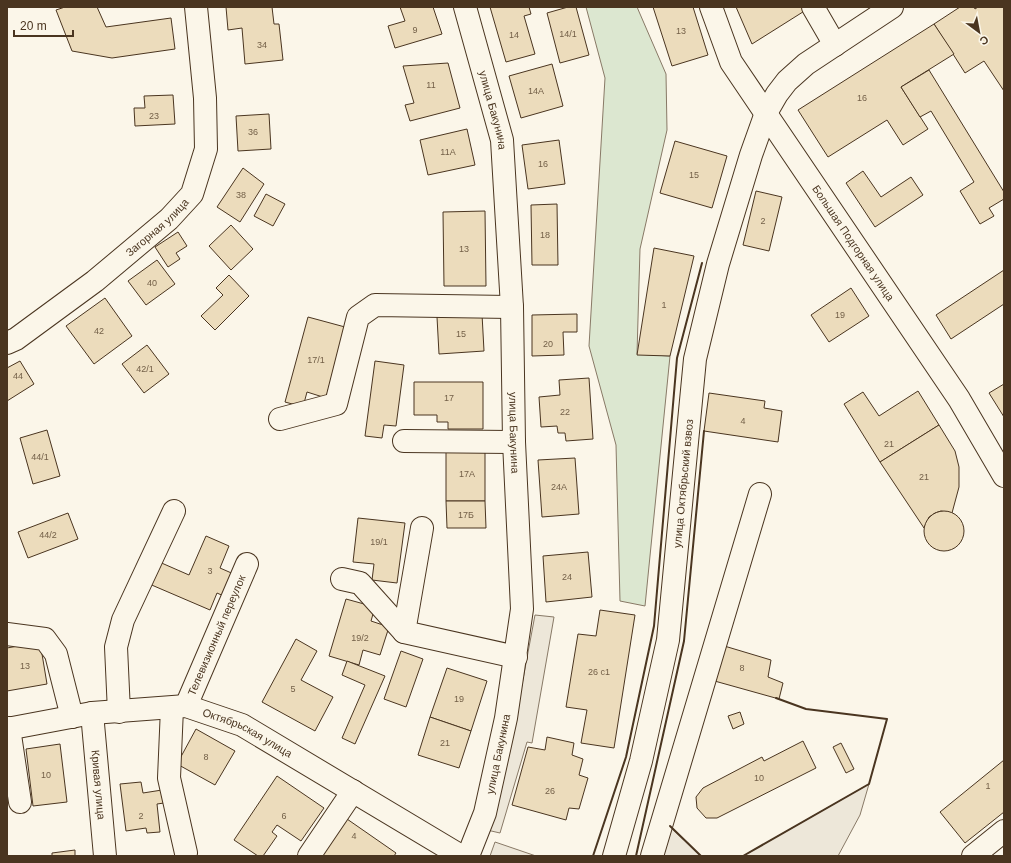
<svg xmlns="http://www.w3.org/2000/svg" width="1011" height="863" viewBox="0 0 1011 863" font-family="Helvetica,sans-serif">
  <rect width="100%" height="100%" fill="#fbf6e9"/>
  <polygon fill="#dce7d0" stroke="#887966" points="586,7 637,7 666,74 667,130 640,249 637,354 670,356 645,606 620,601 616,445 589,346 605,78"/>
  <g fill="#ede7d9" stroke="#887966">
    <polygon points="535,615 554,617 532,743 527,742 500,833 487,830 515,722"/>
    <polygon points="869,784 860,815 838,856 743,856"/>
    <polygon points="667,824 701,856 657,856"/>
    <polygon points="495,842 536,856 490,856"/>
  </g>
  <g fill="#ecdcbc" stroke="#4a3520">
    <polygon points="65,7 97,7 106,27 171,18 175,49 112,58 72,51 56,10"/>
    <polygon points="226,7 272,7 274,24 279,24 283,60 245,64 242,28 228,30"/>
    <polygon points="400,7 433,7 442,34 395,48 388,26 405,21"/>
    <polygon points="490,7 529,7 531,14 524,16 535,54 506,62"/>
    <polygon points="568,7 576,7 589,55 560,63 547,13"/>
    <polygon points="653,7 693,7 708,55 672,66"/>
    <polygon points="736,7 805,7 806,10 752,44"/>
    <polygon points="960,7 974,7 975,9 978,7 1004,7 1004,91 984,61 965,73 934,24"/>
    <polygon points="934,24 954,54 901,87 928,129 903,145 887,120 828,157 798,110"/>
    <polygon points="448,63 460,108 410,121 405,105 414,103 403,66"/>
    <polygon points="552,64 563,106 521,118 509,76"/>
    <polygon points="929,70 1004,192 1004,199 989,208 994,216 980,224 960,191 974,182 931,111 920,117 901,87"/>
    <polygon points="173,95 175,124 135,126 134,108 145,108 144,96"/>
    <polygon points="269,114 271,149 238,151 236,116"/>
    <polygon points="467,129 475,165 428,175 420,140"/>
    <polygon points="559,140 565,184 528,189 522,145"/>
    <polygon points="675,141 727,156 712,208 660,193"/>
    <polygon points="243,168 264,184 240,222 217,207"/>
    <polygon points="863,171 881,197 911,177 923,195 875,227 846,183"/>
    <polygon points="756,191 782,197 769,251 743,245"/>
    <polygon points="266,194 285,204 273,226 254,216"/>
    <polygon points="557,204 558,265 532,265 531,205"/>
    <polygon points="485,211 486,286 444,286 443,212"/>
    <polygon points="231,225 253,249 231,270 209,246"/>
    <polygon points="178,232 187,246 176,253 180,259 168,267 155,247"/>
    <polygon points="654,248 694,256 670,356 637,355"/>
    <polygon points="157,260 175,284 146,305 128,281"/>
    <polygon points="1004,270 1004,304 951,339 936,315"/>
    <polygon points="229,275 249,296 215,330 201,316 223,295 216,288"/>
    <polygon points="851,288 869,316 829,342 811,315"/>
    <polygon points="105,298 132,336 94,364 66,326"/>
    <polygon points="482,314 484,351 439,354 437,317"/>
    <polygon points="577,314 577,332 563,332 564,355 532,356 532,315"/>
    <polygon points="308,317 345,327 326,398 307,392 303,407 285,402"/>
    <polygon points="147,345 169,374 144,393 122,364"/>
    <polygon points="20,361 34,384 7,401 7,368"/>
    <polygon points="375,361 404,365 396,426 384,425 382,438 365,436"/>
    <polygon points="589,378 593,439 566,441 565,433 558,433 557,426 541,427 539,397 560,395 559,380"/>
    <polygon points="414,382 483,382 483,429 448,429 448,422 437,422 437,415 414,415"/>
    <polygon points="1004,384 1004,417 989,393"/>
    <polygon points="918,391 939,425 880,462 844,404 863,392 879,416"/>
    <polygon points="709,393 765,401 764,408 782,411 778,442 704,431"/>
    <polygon points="939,425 955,451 959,467 959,487 952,513 941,511 935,513 929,517 924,528 880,462"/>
    <polygon points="47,430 60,476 33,484 20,438"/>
    <polygon points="485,449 485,501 446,501 446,450"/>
    <polygon points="575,458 579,514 542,517 538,460"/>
    <polygon points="446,501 485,501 486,528 447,528"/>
    <circle cx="944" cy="531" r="20"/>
    <polygon points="68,513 78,539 28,558 18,532"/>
    <polygon points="358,518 405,523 397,583 372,580 374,564 353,562"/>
    <polygon points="206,536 229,546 220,568 236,575 226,597 217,593 210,610 147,583 157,561 189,575"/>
    <polygon points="588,552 592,597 546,602 543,556"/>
    <polygon points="346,599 375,607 371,621 389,627 380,655 363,650 359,665 329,656"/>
    <polygon points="600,610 635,615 614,748 581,743 587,710 566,707 578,634 596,636"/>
    <polygon points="296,639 317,651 301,680 333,697 315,731 262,702"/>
    <polygon points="40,642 47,684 7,691 7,648"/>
    <polygon points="721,645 771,660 768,677 783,683 779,699 711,680"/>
    <polygon points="401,651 423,659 406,707 384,699"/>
    <polygon points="347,661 385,676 355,744 342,738 365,685 342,675"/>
    <polygon points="447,668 487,681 471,731 430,717"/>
    <polygon points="740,712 744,724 733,729 728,716"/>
    <polygon points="430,717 471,731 459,768 418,755"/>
    <polygon points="196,729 235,751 215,785 177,764"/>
    <polygon points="547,737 574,743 572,755 583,759 579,775 588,778 579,809 569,808 566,820 512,805 528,747 545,750"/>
    <polygon points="803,741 816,768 717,818 706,818 697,808 696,797 703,788 762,757 764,761"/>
    <polygon points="841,743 854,769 846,773 833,747"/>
    <polygon points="60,744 67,802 33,806 26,749"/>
    <polygon points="1004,760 1004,812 965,843 940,812"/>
    <polygon points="277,776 324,808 301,841 277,825 272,832 277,836 263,856 258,856 234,840"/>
    <polygon points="141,782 143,793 162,790 164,803 157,804 160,832 147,833 146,828 126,831 120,784"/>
    <polygon points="347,819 396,853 394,856 322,856"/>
    <polygon points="75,850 75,856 52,856 52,853"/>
  </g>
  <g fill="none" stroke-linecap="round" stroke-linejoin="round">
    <defs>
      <g id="minor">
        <path id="s1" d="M465,7L502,140L512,307L514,442L522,609L506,718L485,813L468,856"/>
        <path id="s2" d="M711,7L731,62L959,399L1004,476"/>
        <polyline points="813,7 835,45"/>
        <path id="s3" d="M7,343L16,339L95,281L169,219L192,194L206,149L205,98L196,7"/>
        <polyline points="280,419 336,404 358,317 375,305 512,307"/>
        <polyline points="404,441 514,442"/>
        <polyline points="342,579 360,583 404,632 516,657"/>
        <polyline points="404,632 422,528"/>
        <polyline points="7,634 45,639 56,654 72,717"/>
        <path id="s4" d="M186,706L247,564"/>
        <polyline points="172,708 169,778 186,853"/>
        <polyline points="119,712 116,647 123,620 174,511"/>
        <path id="s5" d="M92,713L105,856"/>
        <polyline points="9,728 20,802"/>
        <path id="s6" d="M7,729L92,713L186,706L242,725L461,856"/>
        <polyline points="309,856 353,791"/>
        <path id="s7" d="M614,856L641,761L668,640L695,359L718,264L751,155L766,113L777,94L787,81L806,64L892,7"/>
        <polyline points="652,856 760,494"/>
        <polyline points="973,856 1004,831"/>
      </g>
    </defs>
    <use href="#minor" stroke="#4a3520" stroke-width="24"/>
    <use href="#minor" stroke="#fbf6e9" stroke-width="22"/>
    <g stroke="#4a3520" stroke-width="2">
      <polyline points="670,826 701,856"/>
      <polyline points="593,856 626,757 654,626 677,358 702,263"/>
      <polyline points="636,856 684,641 704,431"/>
      <polyline points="743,856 869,784 887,719 806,709 776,698"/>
    </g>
  </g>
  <g text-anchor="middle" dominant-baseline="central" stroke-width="3" stroke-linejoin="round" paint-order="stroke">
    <g font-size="9" fill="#725f47">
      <text x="415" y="30">9</text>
      <text x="681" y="31">13</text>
      <text x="568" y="34">14/1</text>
      <text x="514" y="35">14</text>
      <text x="262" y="45">34</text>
      <text x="431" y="85">11</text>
      <text x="536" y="91">14А</text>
      <text x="862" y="98">16</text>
      <text x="154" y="116">23</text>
      <text x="253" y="132">36</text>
      <text x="448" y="152">11А</text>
      <text x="543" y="164">16</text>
      <text x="694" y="175">15</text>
      <text x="241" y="195">38</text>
      <text x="763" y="221">2</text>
      <text x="545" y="235">18</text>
      <text x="464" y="249">13</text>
      <text x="152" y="283">40</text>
      <text x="664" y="305">1</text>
      <text x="840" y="315">19</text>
      <text x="99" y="331">42</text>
      <text x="461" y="334">15</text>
      <text x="548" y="344">20</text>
      <text x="316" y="360">17/1</text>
      <text x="145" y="369">42/1</text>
      <text x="18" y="376">44</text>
      <text x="449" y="398">17</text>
      <text x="565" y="412">22</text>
      <text x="743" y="421">4</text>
      <text x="889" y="444">21</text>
      <text x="40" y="457">44/1</text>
      <text x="467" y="474">17А</text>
      <text x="924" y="477">21</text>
      <text x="559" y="487">24А</text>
      <text x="466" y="515">17Б</text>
      <text x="48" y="535">44/2</text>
      <text x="379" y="542">19/1</text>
      <text x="210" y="571">3</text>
      <text x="567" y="577">24</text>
      <text x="360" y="638">19/2</text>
      <text x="25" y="666">13</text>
      <text x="742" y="668">8</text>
      <text x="599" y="672">26 с1</text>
      <text x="293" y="689">5</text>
      <text x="459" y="699">19</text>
      <text x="445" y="743">21</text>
      <text x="206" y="757">8</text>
      <text x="46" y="775">10</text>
      <text x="759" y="778">10</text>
      <text x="988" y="786">1</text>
      <text x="550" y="791">26</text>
      <text x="141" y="816">2</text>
      <text x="284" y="816">6</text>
      <text x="354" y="836">4</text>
    </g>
    <g font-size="11" fill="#4a3520" stroke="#fbf6e9">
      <text stroke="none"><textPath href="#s1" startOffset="107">улица Бакунина</textPath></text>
      <text stroke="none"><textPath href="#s3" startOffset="190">Загорная улица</textPath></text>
      <text stroke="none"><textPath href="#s2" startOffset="277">Большая Подгорная улица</textPath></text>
      <text stroke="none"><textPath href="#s1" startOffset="431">улица Бакунина</textPath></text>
      <text stroke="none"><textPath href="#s7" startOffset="380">улица Октябрьский взвоз</textPath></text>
      <text stroke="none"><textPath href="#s4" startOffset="77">Телевизионный переулок</textPath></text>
      <text stroke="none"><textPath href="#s6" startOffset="248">Октябрьская улица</textPath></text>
      <text transform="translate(498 754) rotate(-78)">улица Бакунина</text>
      <text stroke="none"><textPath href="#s5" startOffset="72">Кривая улица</textPath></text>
    </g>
  </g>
  <rect width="1011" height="863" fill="none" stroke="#4a3520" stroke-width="16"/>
  <g transform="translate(979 32) rotate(148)" stroke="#fbf6e9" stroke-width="3" paint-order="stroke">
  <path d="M0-3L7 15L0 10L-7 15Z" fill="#4a3520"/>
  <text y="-6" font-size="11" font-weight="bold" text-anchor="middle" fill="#4a3520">С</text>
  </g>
  <path d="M14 30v6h59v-6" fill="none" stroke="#4a3520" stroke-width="2"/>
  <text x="20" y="30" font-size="12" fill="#4a3520" stroke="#fbf6e9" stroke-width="3" paint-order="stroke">20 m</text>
</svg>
